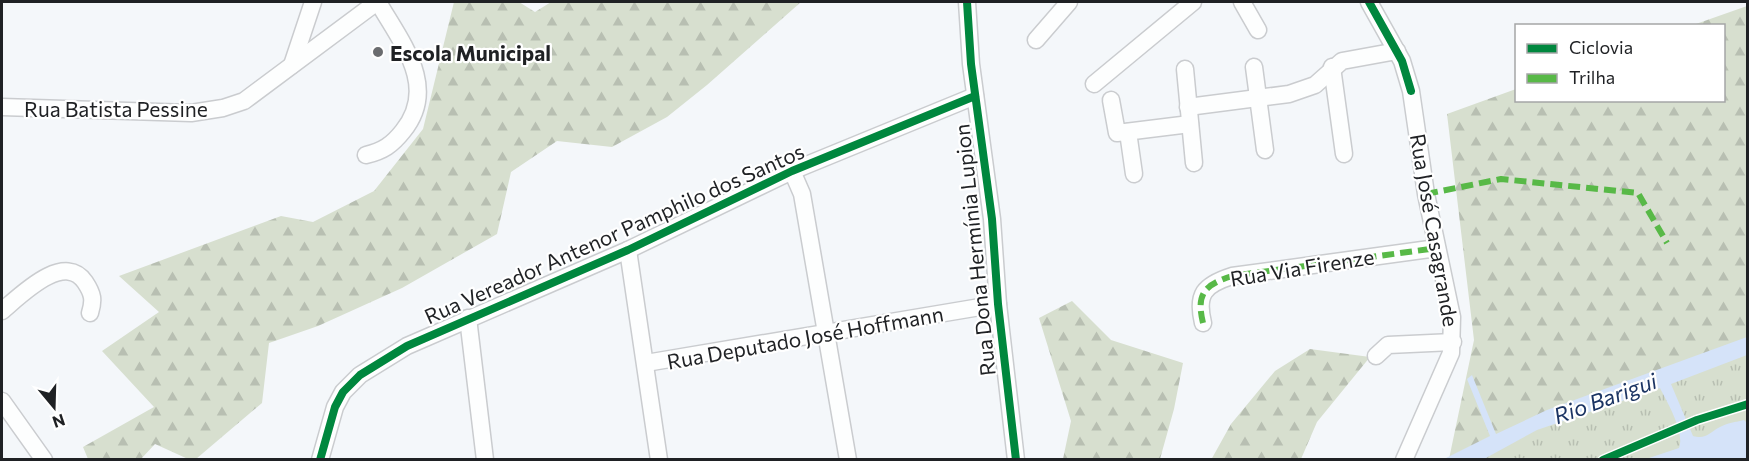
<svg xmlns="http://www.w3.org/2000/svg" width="1749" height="461" viewBox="0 0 1749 461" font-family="Commissioner,sans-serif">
  <defs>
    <pattern id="forest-firs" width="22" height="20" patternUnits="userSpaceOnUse" patternTransform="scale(1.5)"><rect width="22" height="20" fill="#d7dfcf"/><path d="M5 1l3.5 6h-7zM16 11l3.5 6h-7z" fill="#b8bfb2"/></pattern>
    <pattern id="park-tufts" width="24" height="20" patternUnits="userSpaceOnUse" patternTransform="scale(1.5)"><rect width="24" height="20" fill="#d7dfcf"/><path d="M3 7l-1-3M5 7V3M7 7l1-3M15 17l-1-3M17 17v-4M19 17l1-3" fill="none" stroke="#b8bfb2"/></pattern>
  </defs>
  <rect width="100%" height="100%" fill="#f4f7fa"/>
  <g fill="url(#forest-firs)">
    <polygon points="454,2 519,2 535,12 551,2 801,2 707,85 667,117 612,147 557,141 511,172 497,234 402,288 318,326 269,343 262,403 196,459 188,459 155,444 141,459 88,459 83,447 154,407 102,351 159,312 119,276 281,216 313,222 374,191 423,129"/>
    <polygon points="1747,6 1747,343 1449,459 1474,340 1447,114 1516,89 1516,100 1724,100 1724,26 1693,25"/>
    <polygon points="1072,301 1111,340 1183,363 1174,409 1160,459 1063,459 1071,421 1039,318"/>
    <polygon points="1310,349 1370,357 1317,422 1301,459 1211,460 1231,424 1275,371"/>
  </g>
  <polygon fill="url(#park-tufts)" points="1747,345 1747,459 1467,460 1533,425"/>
  <path fill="#d5e3f9" d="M1747,337V355L1671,384L1693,436C1706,440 1710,432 1720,427C1727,423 1736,422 1744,420L1747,423V459H1646L1679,448C1685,432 1667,402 1660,388L1537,430L1484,459H1444L1490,436L1467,379L1472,375L1496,434L1547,410Z"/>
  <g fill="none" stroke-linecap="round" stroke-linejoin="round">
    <defs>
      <g id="minor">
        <polyline points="967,2 971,64 992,219 998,304 1016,460"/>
        <polyline points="1242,2 1258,30"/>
        <polyline points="1369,2 1402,61 1411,91 1426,194 1452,317 1451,353 1404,460"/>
        <polyline points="1036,40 1069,2"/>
        <polyline points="292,65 313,2"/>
        <polyline points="1254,67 1265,150"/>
        <polyline points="1332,67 1344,154"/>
        <polyline points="1185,69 1194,163"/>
        <polyline points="1094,84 1193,2"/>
        <polyline points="1111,100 1117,133 1190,124"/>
        <polyline points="2,107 191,113 223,108 244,101 377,2"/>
        <polyline points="1188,107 1289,94 1315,85 1342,61 1397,51"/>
        <polyline points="1128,132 1134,174"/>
        <path d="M366,155C383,151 392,145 403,131C439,87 401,42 378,2"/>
        <polyline points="792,171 802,194 848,460"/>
        <polyline points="628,250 659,460"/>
        <path d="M2,311C20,296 64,251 85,282C93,294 94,300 90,313"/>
        <polyline points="468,318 485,460"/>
        <path d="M1203,323C1196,294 1204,285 1232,276L1437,248"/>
        <polyline points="1376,356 1388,345 1453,342"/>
        <polyline points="646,363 998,304"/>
        <polyline points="2,401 44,460"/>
        <polyline points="320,460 335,407 343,392 360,375 407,346 628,250 792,171 975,96"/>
      </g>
    </defs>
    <use href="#minor" stroke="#cacccf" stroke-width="19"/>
    <use href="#minor" stroke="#fdfefe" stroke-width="16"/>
    <g stroke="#58b947" stroke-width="6" stroke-dasharray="12 6" stroke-linecap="butt">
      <polyline points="1426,194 1501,179 1638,193 1667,243"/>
      <path d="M1203,323C1196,294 1204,285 1232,276L1437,248"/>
    </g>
    <defs>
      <g id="cycleway">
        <polyline points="967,2 971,64 992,219 998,304 1016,460"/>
        <polyline points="1369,2 1402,61 1411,91"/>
        <polyline points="320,460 335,407 343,392 360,375 407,346 628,250 792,171 975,96"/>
        <polyline points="1603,460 1697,420 1748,404"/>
      </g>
    </defs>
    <use href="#cycleway" stroke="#fff" stroke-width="11"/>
    <use href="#cycleway" stroke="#00873e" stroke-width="8"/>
  </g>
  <circle fill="#6a6c6f" stroke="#fff" stroke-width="2" cx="378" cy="52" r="6"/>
  <g text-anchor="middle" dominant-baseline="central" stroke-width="4.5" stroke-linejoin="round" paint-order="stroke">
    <g font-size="21" font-weight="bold" fill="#1f2124" stroke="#fff" text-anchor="start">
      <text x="390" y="52">Escola Municipal</text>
    </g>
    <g font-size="21" fill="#1f2124" stroke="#fff">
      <text x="116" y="108">Rua Batista Pessine</text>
      <text transform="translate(1435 230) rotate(80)">Rua José Casagrande</text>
      <text transform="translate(614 233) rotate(-24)">Rua Vereador Antenor Pamphilo dos Santos</text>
      <text transform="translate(974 250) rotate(-96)">Rua Dona Hermínia Lupion</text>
      <text transform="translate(1302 267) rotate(-9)">Rua Via Firenze</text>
      <text transform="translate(805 337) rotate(-10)">Rua Deputado José Hoffmann</text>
    </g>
    <g font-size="22" font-style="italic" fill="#1b3463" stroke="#fff">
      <text transform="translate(1605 398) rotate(-20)">Rio Barigui</text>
    </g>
  </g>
  <rect width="1749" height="461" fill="none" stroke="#1f2124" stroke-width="6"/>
  <rect x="1515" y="24" width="210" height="78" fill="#ffffff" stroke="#a5a6a7" stroke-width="1.5"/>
  <rect x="1527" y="44" width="30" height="9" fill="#00873e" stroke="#a5a6a7" stroke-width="1.5"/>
  <text x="1569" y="54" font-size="18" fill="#1f2124">Ciclovia</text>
  <rect x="1527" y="74" width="30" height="9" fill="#58b947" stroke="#a5a6a7" stroke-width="1.5"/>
  <text x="1569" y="84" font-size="18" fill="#1f2124">Trilha</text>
  <g transform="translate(54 407) rotate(161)" stroke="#ffffff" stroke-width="4.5" paint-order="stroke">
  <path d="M0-4.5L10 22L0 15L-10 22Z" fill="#1f2124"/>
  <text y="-9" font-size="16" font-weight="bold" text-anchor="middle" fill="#1f2124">N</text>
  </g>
</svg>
